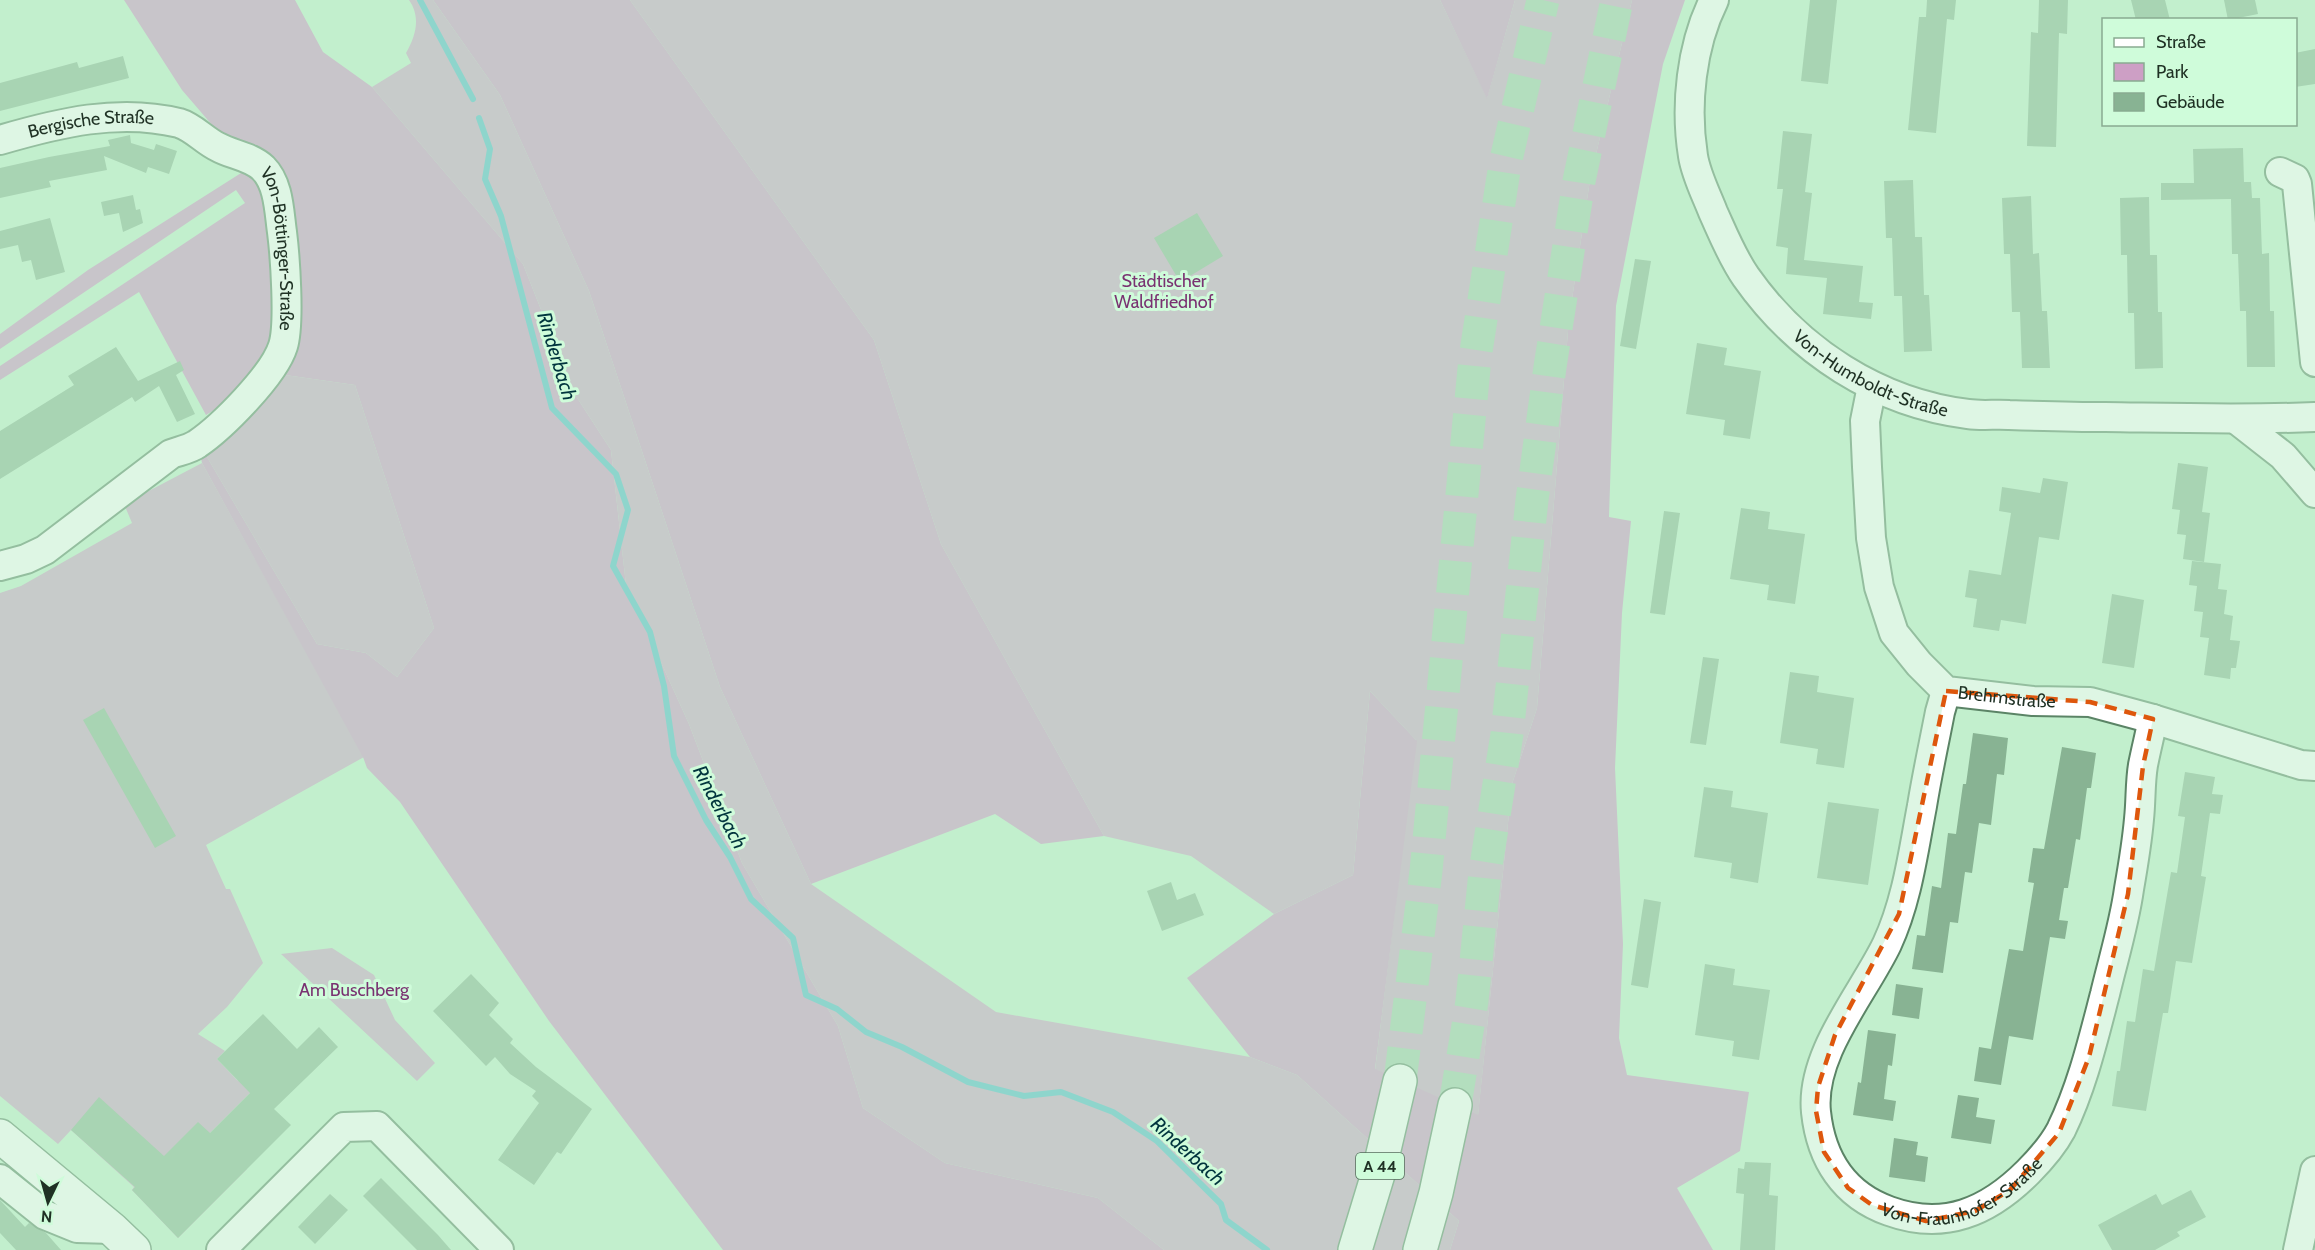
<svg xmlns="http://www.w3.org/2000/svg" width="2315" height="1250" viewBox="0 0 2315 1250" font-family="Cabin,sans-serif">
  <rect width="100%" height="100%" fill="#c2efcd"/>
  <g fill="#cd9fc5">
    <path d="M409,0H433L500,95L589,291L720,687L811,884L996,1012L1250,1057L1297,1075L1459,1221L1450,1250H1164L1098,1198L945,1163L863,1108L838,1026L742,863L689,724L626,585L611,450L574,393L523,264L372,87L411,63L406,53C416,36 421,17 409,0Z"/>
    <polygon points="630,0 1440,0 1487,98 1515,0 1632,0 1590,180 1569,319 1537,708 1512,784 1478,1116 1375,1070 1416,740 1370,691 1353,875 1274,914 1191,856 1104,836 941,544 874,340"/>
    <polygon points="285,375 355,385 434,628 397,677 366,653 317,644 197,440"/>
    <polygon points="202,463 364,757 206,845 226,889 230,889 263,963 227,1007 198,1034 225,1051 217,1059 237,1080 254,1089 210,1133 247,1169 178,1238 132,1190 134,1187 71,1130 58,1144 0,1096 0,593 21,586 132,523 124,504"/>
    <polygon points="332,948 374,975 395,1020 435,1063 417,1081 281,954"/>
  </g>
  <g fill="#cf92c5">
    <polygon points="124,0 295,0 323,52 372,87 523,264 574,393 611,450 626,585 689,724 742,863 838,1026 863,1108 945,1163 1098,1198 1164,1250 723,1250 549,1021 400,802 367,768 363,757 202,463 197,440 317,644 366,653 397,677 434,628 355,385 285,375 257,384 206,415 139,292 0,380 0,366 245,203 236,190 0,349 0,334 88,270 249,168 182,90"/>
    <polygon points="433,0 630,0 874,340 941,544 1104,836 1041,844 995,814 811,884 720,687 589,291 500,95"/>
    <polygon points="1440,0 1515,0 1487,99"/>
    <polygon points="1632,0 1685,0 1663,64 1616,306 1609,517 1631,521 1622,613 1615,768 1623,944 1619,1038 1627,1075 1749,1092 1740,1151 1677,1188 1713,1250 1450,1250 1459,1221 1297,1075 1250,1057 1187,978 1274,914 1353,875 1370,691 1417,741 1375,1069 1478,1115 1512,784 1537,708 1569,319 1590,180"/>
  </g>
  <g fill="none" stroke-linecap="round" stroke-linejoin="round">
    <g stroke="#4fb7cb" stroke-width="6">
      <polyline points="420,0 473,99"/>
      <polyline points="479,118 490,149 485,179 501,216 552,408 616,474 628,510 613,566 650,632 664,686 674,756 706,820 730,857 751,899 793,938 806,995 837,1009 866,1032 902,1047 968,1082 1024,1096 1061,1092 1113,1112 1157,1141 1221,1204 1226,1220 1267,1250"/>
    </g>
  </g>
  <g fill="#88b393">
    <polygon points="1810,0 1837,0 1828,84 1801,81"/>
    <polygon points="1927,0 1956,0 1954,20 1947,19 1936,133 1908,130 1919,17 1926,17"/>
    <polygon points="2039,0 2068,0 2067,34 2059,33 2056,147 2027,146 2031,32 2038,33"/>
    <polygon points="2131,0 2165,0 2170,20 2136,20"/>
    <polygon points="2224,0 2255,0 2258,14 2228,20"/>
    <polygon points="2315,49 2315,84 2295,87 2295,53"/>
    <polygon points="123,56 129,78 0,111 0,83 77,62 79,68"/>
    <polygon points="1783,131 1812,134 1805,192 1812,193 1804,260 1863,266 1859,302 1873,303 1871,319 1823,314 1827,278 1786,274 1788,248 1776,246 1783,189 1777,189"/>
    <polygon points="130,135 131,143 154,150 156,144 177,151 169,174 148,167 146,173 104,156 107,170 49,181 51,187 0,198 0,168 49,157 110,146 108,140"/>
    <polygon points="2243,148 2244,182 2251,182 2252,198 2260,198 2262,254 2269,253 2270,311 2274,311 2275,367 2247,367 2246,311 2240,311 2238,254 2232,254 2231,199 2161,200 2161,183 2194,183 2193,149"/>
    <polygon points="1913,180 1915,237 1922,237 1924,295 1929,295 1932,351 1904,352 1902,296 1894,296 1892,238 1886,238 1884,181"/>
    <polygon points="133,195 136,210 140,209 143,223 123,232 119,213 104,216 101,202"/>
    <polygon points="2031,196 2033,254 2039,253 2042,311 2047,311 2050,368 2022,368 2020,312 2012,312 2010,254 2004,254 2002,198"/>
    <polygon points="2149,197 2150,255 2157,255 2158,312 2162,312 2163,368 2135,369 2134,313 2128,313 2127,255 2121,255 2120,198"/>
    <polygon points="1197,213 1223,256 1180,282 1154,238"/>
    <polygon points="50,218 65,272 36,280 31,260 22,262 18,245 0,249 0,231"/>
    <polygon points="1635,259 1651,261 1636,349 1620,346"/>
    <polygon points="1697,343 1727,348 1724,365 1761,371 1750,439 1723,435 1725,420 1686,414"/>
    <polygon points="116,347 138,381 180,361 184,370 176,375 195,414 177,422 159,386 135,402 132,397 0,479 0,431 74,385 68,376"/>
    <polygon points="2178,463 2208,467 2202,512 2210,513 2204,562 2183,559 2186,535 2177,534 2180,510 2172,509"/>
    <polygon points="2043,478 2068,482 2059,540 2039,537 2026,624 2001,620 1999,631 1973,627 1977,599 1965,597 1969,570 2001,575 2011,513 1999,511 2002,487 2040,493"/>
    <polygon points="1741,508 1770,512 1768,529 1805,534 1795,604 1767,600 1769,585 1730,579"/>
    <polygon points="1664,511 1680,513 1665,615 1650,613"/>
    <polygon points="2192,561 2221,564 2218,589 2227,590 2224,614 2233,616 2230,640 2240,641 2236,668 2231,668 2230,679 2204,675 2209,638 2200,637 2203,612 2194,611 2197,586 2189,585"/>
    <polygon points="2112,594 2144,600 2134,668 2102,663"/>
    <polygon points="1703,657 1719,659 1706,745 1690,743"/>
    <polygon points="1790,672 1819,676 1817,692 1854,698 1844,768 1816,764 1818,749 1780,743"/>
    <polygon points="104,708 176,836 155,848 83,720"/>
    <polygon points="1973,733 2008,738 2004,775 1997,774 1991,825 1979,823 1972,873 1965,872 1958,923 1950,922 1943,973 1912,969 1917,935 1925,936 1932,886 1941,888 1948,833 1956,834 1963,784 1966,784"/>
    <polygon points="2062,747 2096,753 2091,788 2087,788 2080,840 2076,839 2068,888 2064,888 2059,920 2068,921 2065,939 2050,937 2033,1040 2009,1036 2001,1085 1974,1081 1979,1047 1991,1049 2009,949 2023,951 2034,883 2028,882 2033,848 2044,849"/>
    <polygon points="2185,772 2215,777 2212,794 2223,795 2220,814 2210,813 2201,876 2206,877 2192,963 2176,961 2168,1013 2163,1013 2146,1111 2112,1106 2117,1071 2120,1071 2127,1021 2135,1022 2143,969 2154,971 2171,872 2177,873 2185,817 2178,816"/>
    <polygon points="1704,787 1733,791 1731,807 1768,813 1758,883 1730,878 1732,863 1694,857"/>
    <polygon points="1828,802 1879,809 1868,885 1817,878"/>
    <polygon points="1171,882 1177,900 1195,893 1204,915 1162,931 1147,891"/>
    <polygon points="1644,899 1661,902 1648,988 1631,985"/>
    <polygon points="1705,964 1735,969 1733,985 1770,990 1759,1060 1732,1056 1734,1041 1695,1035"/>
    <polygon points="471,974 499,1003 489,1015 513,1039 510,1043 536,1067 592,1109 561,1154 557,1152 534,1185 498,1160 539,1103 532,1096 536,1091 510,1074 495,1057 486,1066 433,1011"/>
    <polygon points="1896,984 1923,988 1919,1019 1892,1015"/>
    <polygon points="263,1014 297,1049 319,1027 338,1047 274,1109 291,1125 178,1238 132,1190 135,1187 71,1130 99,1097 164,1156 198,1122 210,1133 250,1093 217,1059"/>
    <polygon points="1868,1030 1896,1034 1892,1066 1888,1065 1884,1099 1896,1101 1893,1121 1853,1115 1858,1082 1861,1083"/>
    <polygon points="1958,1095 1979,1098 1976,1117 1995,1120 1991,1144 1951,1138"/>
    <polygon points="1894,1138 1918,1142 1916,1155 1928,1157 1925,1182 1889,1177"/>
    <polygon points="1745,1162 1771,1163 1769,1195 1778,1196 1775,1250 1740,1250 1744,1194 1736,1193 1738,1168 1744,1169"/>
    <polygon points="381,1178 438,1235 451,1250 417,1250 363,1196"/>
    <polygon points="2191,1190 2206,1217 2177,1232 2180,1236 2155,1250 2112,1250 2098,1225 2156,1194 2162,1205"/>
    <polygon points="330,1194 348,1210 315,1244 298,1227"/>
    <polygon points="0,1200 25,1227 29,1223 46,1233 61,1250 16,1250 0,1233"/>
  </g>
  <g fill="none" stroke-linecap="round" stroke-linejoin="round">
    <g stroke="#a1c9ab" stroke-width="33" stroke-dasharray="33 16" stroke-linecap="butt">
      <polyline points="1400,1081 1426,871 1475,358 1505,164 1543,0"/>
      <polyline points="1455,1105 1472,1001 1485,872 1507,734 1532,500 1550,367 1579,181 1617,0"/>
    </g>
    <defs>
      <g id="minor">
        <path id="s1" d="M1714,0C1691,46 1685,106 1693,156C1696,175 1706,194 1713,212C1723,234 1732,257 1746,277C1798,351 1878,403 1968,414C1982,416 1996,414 2009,415C2041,416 2073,417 2105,417C2176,418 2244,420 2315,417"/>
        <path id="s2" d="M0,140C58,123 119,108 179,123C193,127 205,141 218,147C232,155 250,156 263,168C279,184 279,211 282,232C285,256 290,324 283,346C274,375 222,427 197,444C190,449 179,451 171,454L45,550L26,559L0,566"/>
        <polyline points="2280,172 2295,179 2297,184 2315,362"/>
        <path id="s3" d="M1872,386L1865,421L1867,467L1871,538L1879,587L1894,633L1919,664L1946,691L2033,701L2090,702L2153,719L2301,765L2315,766"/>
        <polyline points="2237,420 2283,456 2315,493"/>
        <path id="s4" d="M1946,691L1940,712C1934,743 1927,775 1922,806C1913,853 1907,901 1887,944C1863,994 1810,1054 1816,1112C1821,1159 1844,1195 1889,1211C1944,1231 1988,1212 2028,1172C2040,1160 2053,1145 2061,1130C2082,1087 2093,1040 2105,994C2113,960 2124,925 2129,889C2133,866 2137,842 2139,819C2141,801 2140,783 2143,765C2146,750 2150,734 2153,719"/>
        <polyline points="0,1179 45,1215 77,1228 112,1229"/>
        <polyline points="221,1250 344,1127 377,1126 499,1250"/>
        <polyline points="2298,1250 2315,1171"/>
      </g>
      <polyline id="major" points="0,1136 112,1229 134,1250"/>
      <g id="highway">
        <polyline points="1355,1250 1379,1171 1400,1081"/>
        <polyline points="1420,1250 1436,1193 1455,1105"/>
      </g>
    </defs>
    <use href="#minor" stroke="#5b8466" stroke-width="32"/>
    <use href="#major" stroke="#5b8466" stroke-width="36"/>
    <use href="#highway" stroke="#5b8466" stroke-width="36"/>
    <use href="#minor" stroke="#fff" stroke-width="28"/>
    <use href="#major" stroke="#fff" stroke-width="33"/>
    <use href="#highway" stroke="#fff" stroke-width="33"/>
  </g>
  <path d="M0 0H2315V1250H0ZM1946,691L2090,702L2153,719L2143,766L2128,894L2089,1057L2059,1133L2010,1190L1975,1211L1926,1221L1872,1205L1848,1188L1824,1152L1816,1111L1818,1087L1835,1035L1899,914Z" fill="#c2efcd" fill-opacity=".55" fill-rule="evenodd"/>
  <path fill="none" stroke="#de570d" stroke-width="4.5" stroke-dasharray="12 8" stroke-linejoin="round" d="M1946,691L2090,702L2153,719L2143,766L2128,894L2089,1057L2059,1133L2010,1190L1975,1211L1926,1221L1872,1205L1848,1188L1824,1152L1816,1111L1818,1087L1835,1035L1899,914Z"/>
  <g text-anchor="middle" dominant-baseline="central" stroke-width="6" stroke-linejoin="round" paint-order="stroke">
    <rect fill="#cffcda" stroke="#546e5b" stroke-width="1.5" x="1356" y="1153" width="48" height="26" rx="4.5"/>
    <g font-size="16" font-weight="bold" fill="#1f3124">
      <text x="1380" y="1166">A 44</text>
    </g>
    <g font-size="18" fill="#1f3124" stroke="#cffcda">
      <text stroke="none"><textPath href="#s2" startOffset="93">Bergische Straße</textPath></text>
      <text stroke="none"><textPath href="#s2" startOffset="362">Von-Böttinger-Straße</textPath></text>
      <text stroke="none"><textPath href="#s1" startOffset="454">Von-Humboldt-Straße</textPath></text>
      <text stroke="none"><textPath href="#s3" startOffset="390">Brehmstraße</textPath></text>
      <text stroke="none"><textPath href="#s4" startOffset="657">Von-Fraunhofer-Straße</textPath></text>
    </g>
    <g font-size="18" fill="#793271" stroke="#cffcda">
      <text x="1164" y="281">Städtischer<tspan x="1164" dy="21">Waldfriedhof</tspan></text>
      <text x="354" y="990">Am Buschberg</text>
    </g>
    <g font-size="20" font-style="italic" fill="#01343d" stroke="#cffcda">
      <text transform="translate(557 356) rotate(73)">Rinderbach</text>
      <text transform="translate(720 807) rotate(62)">Rinderbach</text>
      <text transform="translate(1188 1151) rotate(42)">Rinderbach</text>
    </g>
  </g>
  <rect x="2102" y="18" width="195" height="108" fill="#cffcda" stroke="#89ab91" stroke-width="1.5"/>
  <rect x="2114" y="38" width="30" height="9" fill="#ffffff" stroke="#89ab91" stroke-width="1.5"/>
  <text x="2156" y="48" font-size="18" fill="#1f3124">Straße</text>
  <rect x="2114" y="63" width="30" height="18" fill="#cd9fc5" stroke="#89ab91" stroke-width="1.5"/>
  <text x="2156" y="78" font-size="18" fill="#1f3124">Park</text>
  <rect x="2114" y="93" width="30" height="18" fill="#88b393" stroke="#89ab91" stroke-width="1.5"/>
  <text x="2156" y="108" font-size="18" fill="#1f3124">Gebäude</text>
  <g transform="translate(48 1202) rotate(185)" stroke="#cffcda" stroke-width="4.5" paint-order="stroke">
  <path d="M0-4.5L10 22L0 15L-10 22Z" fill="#1f3124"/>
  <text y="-9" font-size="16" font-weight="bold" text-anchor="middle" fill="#1f3124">N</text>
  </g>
</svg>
